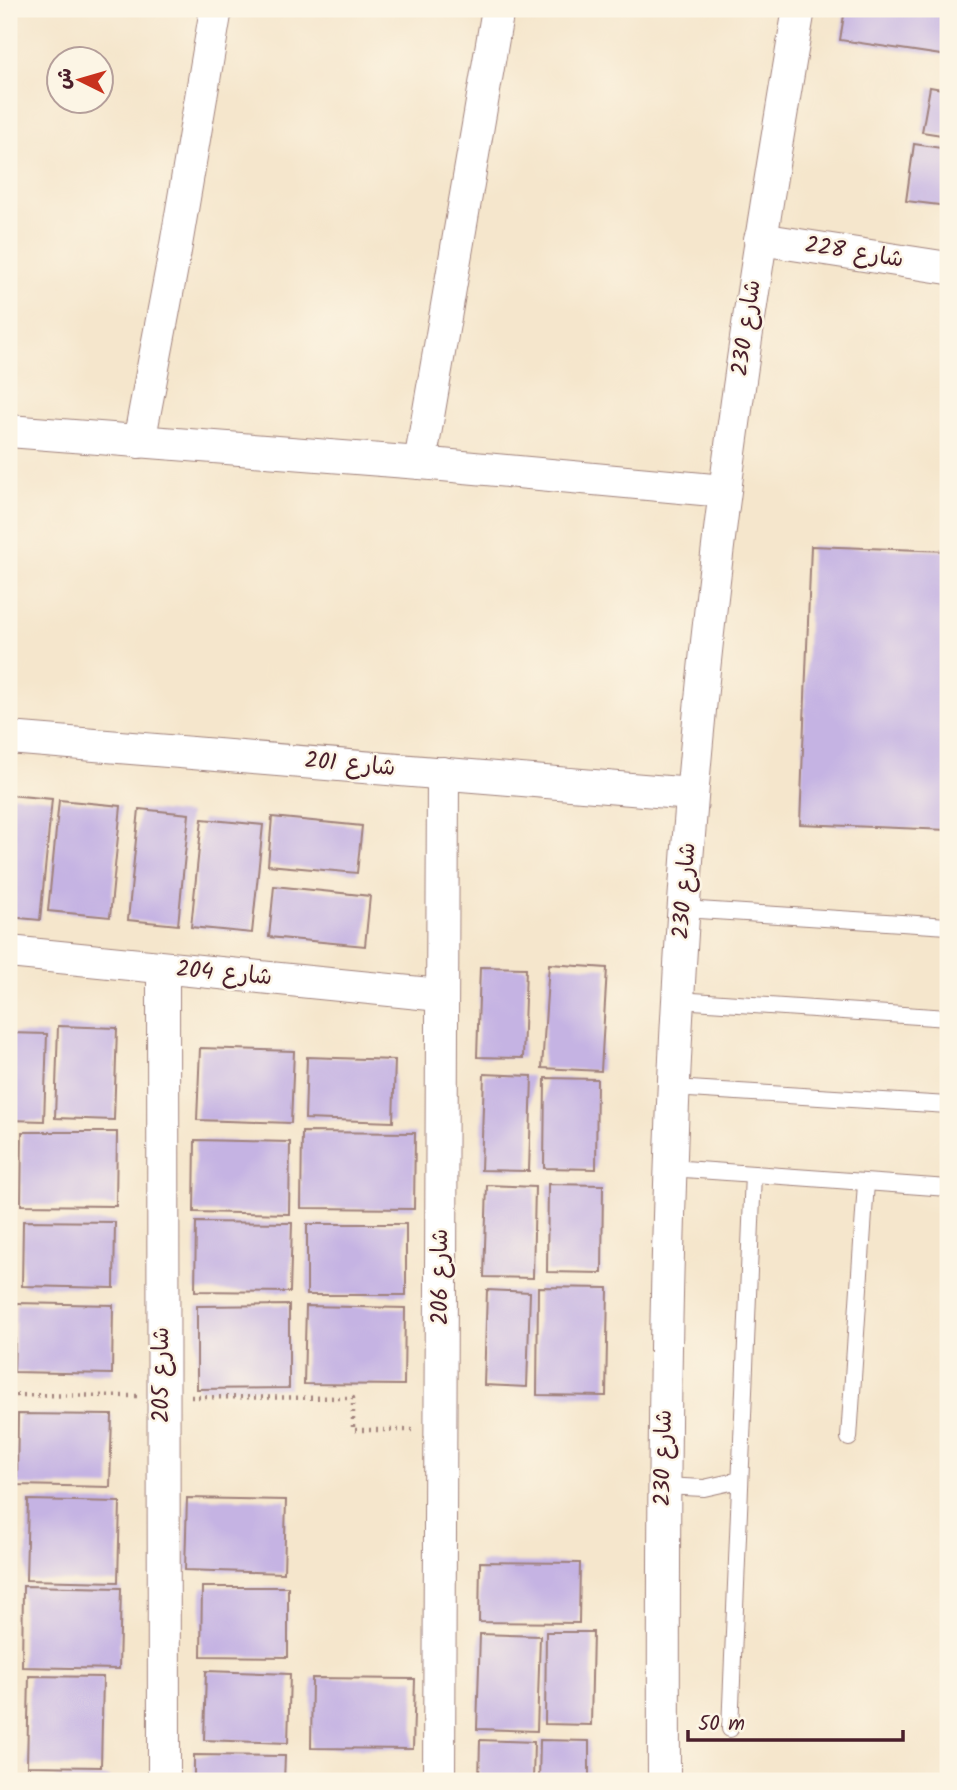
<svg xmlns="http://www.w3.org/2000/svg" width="957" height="1790" viewBox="0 0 957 1790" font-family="Kalam,'Playpen Sans Arabic',sans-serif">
  <rect width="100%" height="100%" fill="#fcf5e5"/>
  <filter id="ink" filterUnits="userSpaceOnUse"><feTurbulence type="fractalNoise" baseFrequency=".0143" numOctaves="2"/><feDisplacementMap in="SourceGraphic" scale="14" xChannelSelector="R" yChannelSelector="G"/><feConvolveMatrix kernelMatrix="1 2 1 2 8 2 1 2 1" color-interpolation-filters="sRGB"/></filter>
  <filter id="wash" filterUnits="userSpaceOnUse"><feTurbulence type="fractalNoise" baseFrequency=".00686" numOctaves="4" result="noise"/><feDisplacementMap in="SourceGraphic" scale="28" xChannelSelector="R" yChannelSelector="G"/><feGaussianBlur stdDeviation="1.57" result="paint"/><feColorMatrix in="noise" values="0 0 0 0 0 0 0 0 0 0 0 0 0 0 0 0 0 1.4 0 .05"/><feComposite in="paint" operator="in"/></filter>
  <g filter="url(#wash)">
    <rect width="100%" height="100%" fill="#f5e6cc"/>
    <g id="blocks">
      <g fill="#c5b3e3">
        <polygon points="845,9 948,9 948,56 840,40"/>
        <polygon points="930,87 948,90 948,136 922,132"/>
        <polygon points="914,144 948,149 948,206 906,201"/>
        <polygon points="811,546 948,551 948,830 800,824"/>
        <polygon points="9,795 52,799 40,920 9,917"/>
        <polygon points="59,800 121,806 110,917 48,911"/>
        <polygon points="139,809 189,814 178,925 128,920"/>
        <polygon points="272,817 362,826 357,873 268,865"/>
        <polygon points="202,819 263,825 252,933 191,927"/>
        <polygon points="274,886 370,896 365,946 269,937"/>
        <polygon points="549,964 607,968 601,1071 542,1068"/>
        <polygon points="480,967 526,968 523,1058 477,1057"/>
        <polygon points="58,1026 117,1028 114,1120 55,1118"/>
        <polygon points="9,1033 47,1034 44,1121 9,1120"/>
        <polygon points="200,1048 294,1051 291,1123 197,1120"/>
        <polygon points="307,1057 395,1060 393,1122 305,1119"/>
        <polygon points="484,1074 532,1076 529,1171 481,1170"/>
        <polygon points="545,1078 597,1079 596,1169 544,1168"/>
        <polygon points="22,1132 117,1132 116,1206 21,1205"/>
        <polygon points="302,1132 415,1133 414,1209 301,1208"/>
        <polygon points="195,1140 290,1142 289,1214 194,1212"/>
        <polygon points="548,1184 603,1185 602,1273 547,1272"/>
        <polygon points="487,1185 535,1187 533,1278 484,1277"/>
        <polygon points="23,1221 115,1222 114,1288 22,1286"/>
        <polygon points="196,1222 292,1223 290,1292 195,1291"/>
        <rect x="307" y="1224" width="99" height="71"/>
        <polygon points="538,1287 608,1288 606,1396 537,1395"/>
        <polygon points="487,1290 530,1292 527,1387 484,1385"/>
        <polygon points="16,1303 113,1305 112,1374 14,1372"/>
        <polygon points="289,1305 289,1388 197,1389 197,1306"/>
        <polygon points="306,1306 405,1308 404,1385 304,1384"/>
        <polygon points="18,1414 112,1415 110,1487 17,1485"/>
        <polygon points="187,1498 286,1500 284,1573 185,1570"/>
        <polygon points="28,1500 120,1502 118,1582 26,1580"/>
        <polygon points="480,1562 580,1563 579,1623 479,1622"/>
        <polygon points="23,1586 121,1588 119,1669 22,1667"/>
        <polygon points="202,1587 288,1587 288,1657 201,1656"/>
        <polygon points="546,1632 593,1632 591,1725 545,1724"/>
        <polygon points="480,1634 540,1636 537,1731 477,1729"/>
        <polygon points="206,1671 290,1674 288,1743 204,1740"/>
        <polygon points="29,1676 103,1677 101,1767 27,1766"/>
        <polygon points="312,1678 415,1679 413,1749 311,1748"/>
        <polygon points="480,1740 534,1742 533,1781 479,1781"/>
        <polygon points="540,1740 589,1741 589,1781 539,1781"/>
        <polygon points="194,1755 285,1756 284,1781 194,1781"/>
        <rect x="55" y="1777" width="55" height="4"/>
      </g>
    </g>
  </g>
  <g filter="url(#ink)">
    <use href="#blocks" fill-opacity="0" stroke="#a0827c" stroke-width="2"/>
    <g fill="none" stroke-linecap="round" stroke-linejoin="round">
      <defs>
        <g id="service">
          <polyline points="683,909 948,926"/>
          <polyline points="678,1000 948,1018"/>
          <polyline points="673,1088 948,1105"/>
          <polyline points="670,1168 948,1188"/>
          <polyline points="849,1438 866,1183"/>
          <polyline points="663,1486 704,1488 740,1480"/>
          <polyline points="730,1729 753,1174"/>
        </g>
        <g id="minor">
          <polyline points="760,239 948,268"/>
          <polyline points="9,431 420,463 724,491"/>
          <polyline points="139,442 175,251 216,9"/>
          <polyline points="420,463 498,9"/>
          <polyline points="9,738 692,794"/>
          <polyline points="9,952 440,995"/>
          <polyline points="163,968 164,1781"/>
          <polyline points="439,1781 443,773"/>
          <path d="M664,1781C663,1453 664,1125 692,798C714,533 754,271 799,9"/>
        </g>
      </defs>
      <use href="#service" stroke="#a0827c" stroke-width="18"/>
      <use href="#minor" stroke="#a0827c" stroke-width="34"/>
      <g stroke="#a0827c" stroke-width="4.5" stroke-dasharray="2 5" stroke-linecap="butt">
        <polyline points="9,1395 137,1396"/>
        <polyline points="191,1397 353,1398 353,1430 412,1430"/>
      </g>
      <use href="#service" stroke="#fff" stroke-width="16"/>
      <use href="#minor" stroke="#fff" stroke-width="32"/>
    </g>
  </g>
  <g text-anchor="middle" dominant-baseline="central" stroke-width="5" stroke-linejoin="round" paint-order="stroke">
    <g font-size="23" fill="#4a1f2b" stroke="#fcf5e5">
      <text transform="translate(854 253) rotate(9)">شارع 228</text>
      <text transform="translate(747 328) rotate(-82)">شارع 230</text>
      <text transform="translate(350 765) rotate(5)">شارع 201</text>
      <text transform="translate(685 891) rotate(-86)">شارع 230</text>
      <text transform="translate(224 974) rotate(5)">شارع 204</text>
      <text transform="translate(441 1277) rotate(-90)">شارع 206</text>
      <text transform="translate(162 1375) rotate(-90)">شارع 205</text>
      <text transform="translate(664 1458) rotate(-89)">شارع 230</text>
    </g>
  </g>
  <rect width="957" height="1790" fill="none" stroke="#fcf5e5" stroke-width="35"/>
  <g transform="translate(80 80) rotate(275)"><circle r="33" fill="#fcf5e5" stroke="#b59f9b" stroke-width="2"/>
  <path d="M0-5L12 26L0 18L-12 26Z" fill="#c8321e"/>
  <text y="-10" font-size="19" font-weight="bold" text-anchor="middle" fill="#4a1f2b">ش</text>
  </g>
  <path d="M688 1730v10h215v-10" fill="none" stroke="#4a1f2b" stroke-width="3.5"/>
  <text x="698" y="1730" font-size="21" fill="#4a1f2b" stroke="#fcf5e5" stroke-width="5" paint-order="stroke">50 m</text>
</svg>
